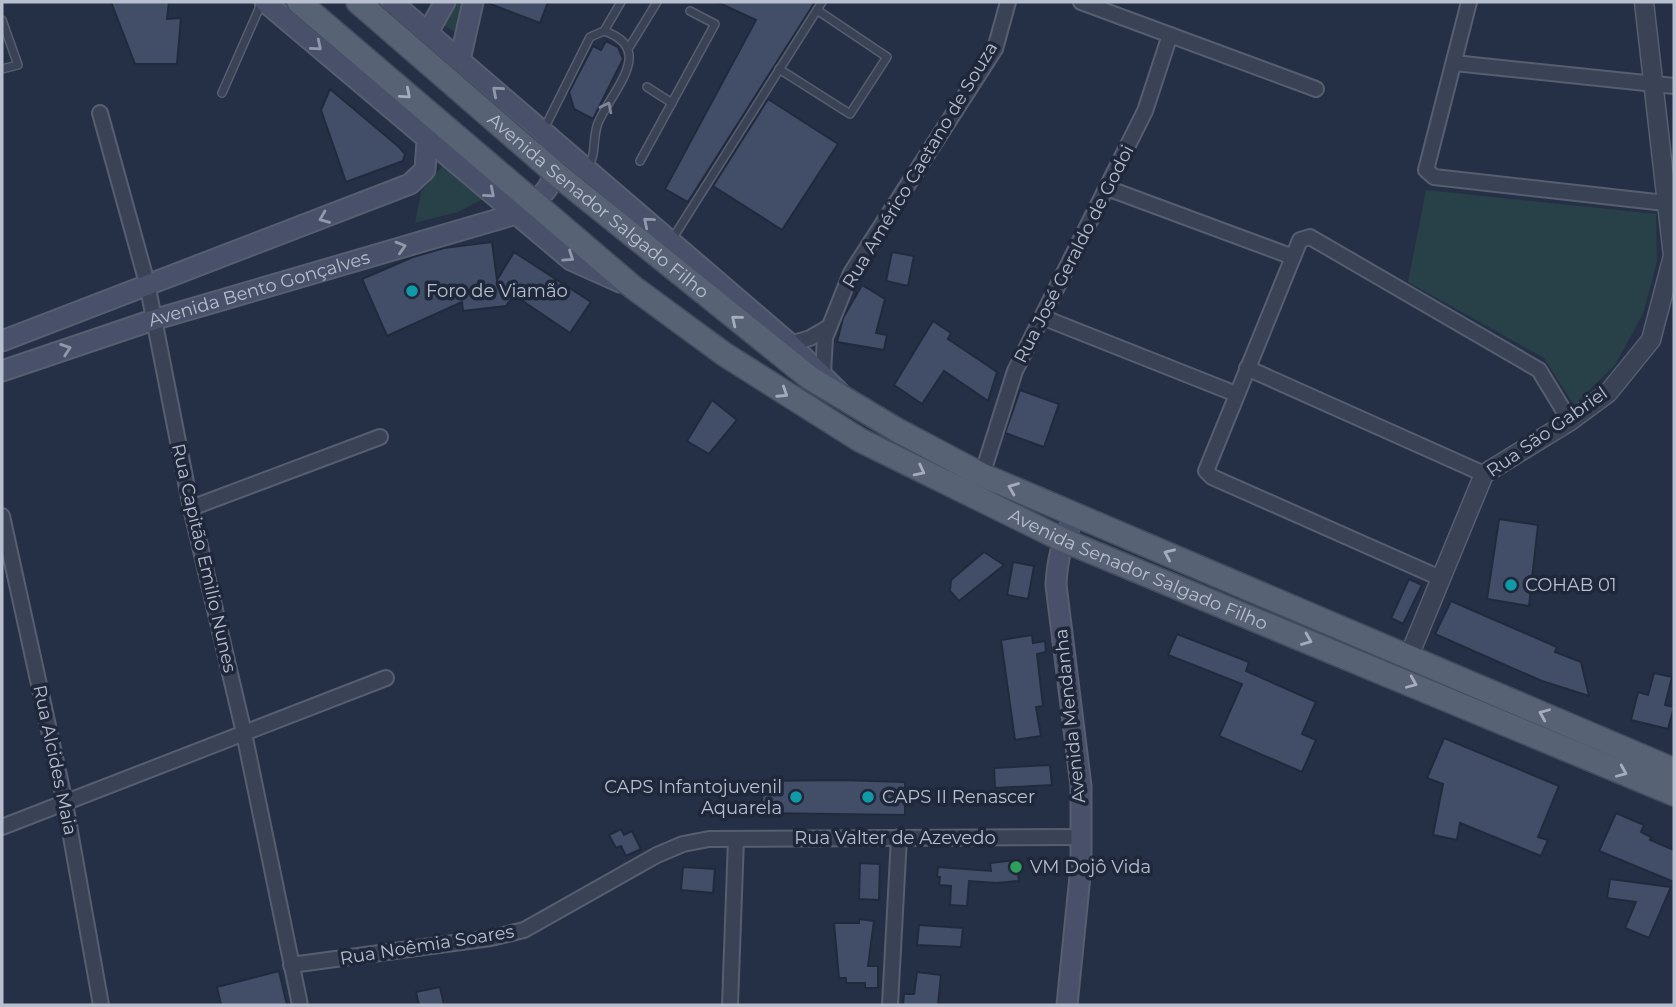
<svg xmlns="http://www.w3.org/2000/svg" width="1676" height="1007" viewBox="0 0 1676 1007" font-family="Montserrat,sans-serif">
  <rect width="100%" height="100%" fill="#253046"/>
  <g fill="#284047">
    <polygon points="448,2 470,2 457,33 441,24"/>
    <polygon points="444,164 483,199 458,212 415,223 421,192"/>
    <polygon points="1426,190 1656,214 1657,262 1643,314 1615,365 1574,405 1544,358 1408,282"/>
  </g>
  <g fill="#424d67" stroke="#212a3d" stroke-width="2">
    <polygon points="111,2 169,2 167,19 181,18 177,64 135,64"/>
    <polygon points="485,2 548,2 540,23"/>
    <polygon points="717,2 815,2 688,202 665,189 756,20"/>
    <polygon points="606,41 618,47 623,59 593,119 574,109 569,92 593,46 601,50"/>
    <polygon points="330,89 399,147 405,154 403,161 346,182 321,110"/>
    <polygon points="768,99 838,144 782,230 713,186"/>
    <polygon points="492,242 497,280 514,252 591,302 570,333 514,295 506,306 463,311 462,302 387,336 362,279 413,257 444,248"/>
    <polygon points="892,252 914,256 908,286 886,281"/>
    <polygon points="862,285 885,299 876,333 887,335 884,350 837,342 843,318"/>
    <polygon points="933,321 951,333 948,339 997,372 988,401 944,371 922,404 894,385"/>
    <polygon points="1020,390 1059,404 1044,447 1005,433"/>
    <polygon points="712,400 737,420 709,454 687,441"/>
    <polygon points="1499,519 1538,525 1529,606 1487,599"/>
    <polygon points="984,552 1004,565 959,601 950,591 951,580"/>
    <polygon points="1013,562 1034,566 1028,599 1007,595"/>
    <polygon points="1409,579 1422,585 1403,624 1391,618"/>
    <polygon points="1451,601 1557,647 1555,652 1581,662 1589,696 1542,681 1435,634"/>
    <polygon points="1177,634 1249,662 1246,671 1316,702 1302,734 1316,740 1302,772 1219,736 1242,684 1168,655"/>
    <polygon points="1032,635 1033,643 1045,641 1046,652 1037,654 1043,706 1036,707 1041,736 1015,740 1001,640"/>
    <polygon points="1654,673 1672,677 1665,705 1674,707 1668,729 1631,720 1638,692 1648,695"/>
    <polygon points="1444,738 1559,786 1538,837 1548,840 1541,856 1460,823 1457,840 1433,835 1443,784 1427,778"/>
    <polygon points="1050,765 1052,785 995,788 994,768"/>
    <polygon points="840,780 905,782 905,815 762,813 762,781"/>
    <polygon points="1616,813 1644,825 1641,832 1651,837 1650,840 1674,850 1674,882 1599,851"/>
    <polygon points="621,829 624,835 632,831 641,849 626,856 621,846 616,848 609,835"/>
    <polygon points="1016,860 1019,881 996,883 969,881 967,906 950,905 951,886 939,885 940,877 937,877 938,867 991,871 990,863"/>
    <polygon points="860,863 880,864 879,900 859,899"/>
    <polygon points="683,867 715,869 713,893 681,890"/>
    <polygon points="1610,879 1671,887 1649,938 1625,928 1636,902 1607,898"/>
    <polygon points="859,919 874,921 868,966 878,966 878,988 865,988 865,983 846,983 846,978 839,978 834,923 859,923"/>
    <polygon points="919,925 963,928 961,947 917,945"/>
    <polygon points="279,971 287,1005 221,1005 217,987"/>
    <polygon points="917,972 941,975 938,1005 903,1005 904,994 914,994"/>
    <polygon points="440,987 444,1005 419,1005 416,992"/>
  </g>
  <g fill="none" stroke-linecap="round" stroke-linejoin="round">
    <defs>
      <g id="service">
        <polyline points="2,20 18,65 2,69"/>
        <polyline points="604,31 621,2"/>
        <polyline points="630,46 657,2"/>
        <polyline points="779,69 850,114 887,57 817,10"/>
        <polyline points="647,87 672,103"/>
        <polyline points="222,93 262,2"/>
        <path d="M543,131L590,37L604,31C657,49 612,90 598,123C592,139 597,154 587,170"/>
        <polyline points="640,161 715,24 690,11"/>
        <polyline points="671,241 822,2"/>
      </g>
      <g id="minor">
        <polyline points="1081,2 1316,89"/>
        <polyline points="1469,2 1426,170 1434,177 1674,204"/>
        <polyline points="1454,63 1674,86"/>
        <polyline points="100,113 147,283 191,508 244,733 300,1005"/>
        <polyline points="1107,188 1293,257"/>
        <polyline points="1042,317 1236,394"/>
        <polyline points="790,344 810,338 829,327"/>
        <polyline points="1247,368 1484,474"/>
        <polyline points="823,373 825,338 851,273 995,49 1008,2"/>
        <polyline points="982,475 1015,371 1145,111 1170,35"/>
        <polyline points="191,508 380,437"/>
        <polyline points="2,516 65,803 101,1005"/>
        <polyline points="1440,578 1212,477 1206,471 1300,240 1310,237 1539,370 1570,421"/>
        <polyline points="2,827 386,678"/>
        <polyline points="291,965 491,938 524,930 657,855 683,844 709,839 1081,837"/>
        <polyline points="730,1005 736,839"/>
        <polyline points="890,1005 899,837"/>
      </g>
      <polyline id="tertiary" points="1409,656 1484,474 1570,421 1608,393 1651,340 1673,256 1644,2"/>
      <g id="secondary">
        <polyline points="265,2 571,260 620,282"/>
        <polyline points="392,2 790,344 839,392"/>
        <polyline points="428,32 445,2"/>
        <polyline points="460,60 473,2"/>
        <polyline points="2,341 410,184 425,170 427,141"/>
        <path id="s1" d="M2,371L153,320L516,214C552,192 561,179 548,136"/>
        <path d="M1067,1005L1081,866V786L1056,585C1057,558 1063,537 1076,514"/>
      </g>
      <g id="primary">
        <path id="s2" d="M299,2L634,288L724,354L860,440L1063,540L1674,794"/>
        <path id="s3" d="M358,2L554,172L810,378L897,430L982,475L1674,770"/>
      </g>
    </defs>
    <use href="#service" stroke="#565e70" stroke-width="10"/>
    <use href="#minor" stroke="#565e70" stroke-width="18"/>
    <use href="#tertiary" stroke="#565e70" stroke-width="21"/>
    <use href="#secondary" stroke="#565e70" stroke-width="23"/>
    <use href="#primary" stroke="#444c5f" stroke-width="26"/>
    <use href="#service" stroke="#3a4356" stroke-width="7"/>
    <use href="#minor" stroke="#3a4356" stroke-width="14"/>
    <use href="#tertiary" stroke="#3a4356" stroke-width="18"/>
    <use href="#secondary" stroke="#485169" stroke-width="19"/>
    <use href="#primary" stroke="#586275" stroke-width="23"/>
  </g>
  <defs><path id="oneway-chevron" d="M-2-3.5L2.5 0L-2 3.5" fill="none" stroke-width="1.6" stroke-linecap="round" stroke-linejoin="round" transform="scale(1.75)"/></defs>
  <g stroke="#9198ab">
    <use href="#oneway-chevron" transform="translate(317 46) rotate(40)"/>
    <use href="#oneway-chevron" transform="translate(497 91) rotate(-139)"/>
    <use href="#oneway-chevron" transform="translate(490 193) rotate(40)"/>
    <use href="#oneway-chevron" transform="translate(324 218) rotate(158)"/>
    <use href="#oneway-chevron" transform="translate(648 222) rotate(-140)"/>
    <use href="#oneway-chevron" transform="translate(401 247) rotate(-16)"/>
    <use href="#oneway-chevron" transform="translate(569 257) rotate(34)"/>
    <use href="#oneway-chevron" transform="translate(66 349) rotate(-19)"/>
  </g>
  <g stroke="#a5acbd">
    <use href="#oneway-chevron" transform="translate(406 94) rotate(41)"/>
    <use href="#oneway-chevron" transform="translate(736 320) rotate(-141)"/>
    <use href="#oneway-chevron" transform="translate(783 393) rotate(33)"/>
    <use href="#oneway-chevron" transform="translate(920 471) rotate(27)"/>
    <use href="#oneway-chevron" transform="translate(1013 488) rotate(-158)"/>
    <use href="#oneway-chevron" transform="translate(1169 554) rotate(-156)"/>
    <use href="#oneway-chevron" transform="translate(1307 640) rotate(22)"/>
    <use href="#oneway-chevron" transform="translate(1412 683) rotate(23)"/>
    <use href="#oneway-chevron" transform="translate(1544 714) rotate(-157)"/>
    <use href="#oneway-chevron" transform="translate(1622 772) rotate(23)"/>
  </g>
  <use stroke="#7f8799" href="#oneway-chevron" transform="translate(607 107) rotate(-63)"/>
  <g fill="#0f9aa8" stroke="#1f283b" stroke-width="2.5">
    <circle cx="412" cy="291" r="7"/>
    <circle cx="1511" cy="585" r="7"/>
    <circle cx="796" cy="797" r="7"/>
    <circle cx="868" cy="797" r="7"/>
  </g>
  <circle fill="#2e9e5b" stroke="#1f283b" stroke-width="2.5" cx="1016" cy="867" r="7"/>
  <g text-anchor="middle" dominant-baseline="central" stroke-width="7" stroke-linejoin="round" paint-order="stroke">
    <g font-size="18" fill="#b8bfcf" stroke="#1f283b">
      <text transform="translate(920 165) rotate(-59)">Rua Américo Caetano de Souza</text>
      <text stroke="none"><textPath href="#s3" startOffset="315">Avenida Senador Salgado Filho</textPath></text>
      <text transform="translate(1074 254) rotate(-63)">Rua José Geraldo de Godoi</text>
      <text stroke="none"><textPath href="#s1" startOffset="270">Avenida Bento Gonçalves</textPath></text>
      <text transform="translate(1547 432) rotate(-35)">Rua São Gabriel</text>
      <text transform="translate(204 558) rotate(77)">Rua Capitão Emilio Nunes</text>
      <text stroke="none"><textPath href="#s2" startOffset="1020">Avenida Senador Salgado Filho</textPath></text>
      <text transform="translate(1070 716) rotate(-96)">Avenida Mendanha</text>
      <text transform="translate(55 760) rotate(78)">Rua Alcides Maia</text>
      <text x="895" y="838">Rua Valter de Azevedo</text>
      <text transform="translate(427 945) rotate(-9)">Rua Noêmia Soares</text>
    </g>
    <g font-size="18" fill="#b8bfcf" stroke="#1f283b" text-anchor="start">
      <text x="426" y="291">Foro de Viamão</text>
      <text x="1525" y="585">COHAB 01</text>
      <text x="782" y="787" text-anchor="end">CAPS Infantojuvenil<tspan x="782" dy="21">Aquarela</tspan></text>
      <text x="882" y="797">CAPS II Renascer</text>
      <text x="1030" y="867">VM Dojô Vida</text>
    </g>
  </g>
  <rect width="1676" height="1007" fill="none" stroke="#b8bfcf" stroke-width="7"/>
</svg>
